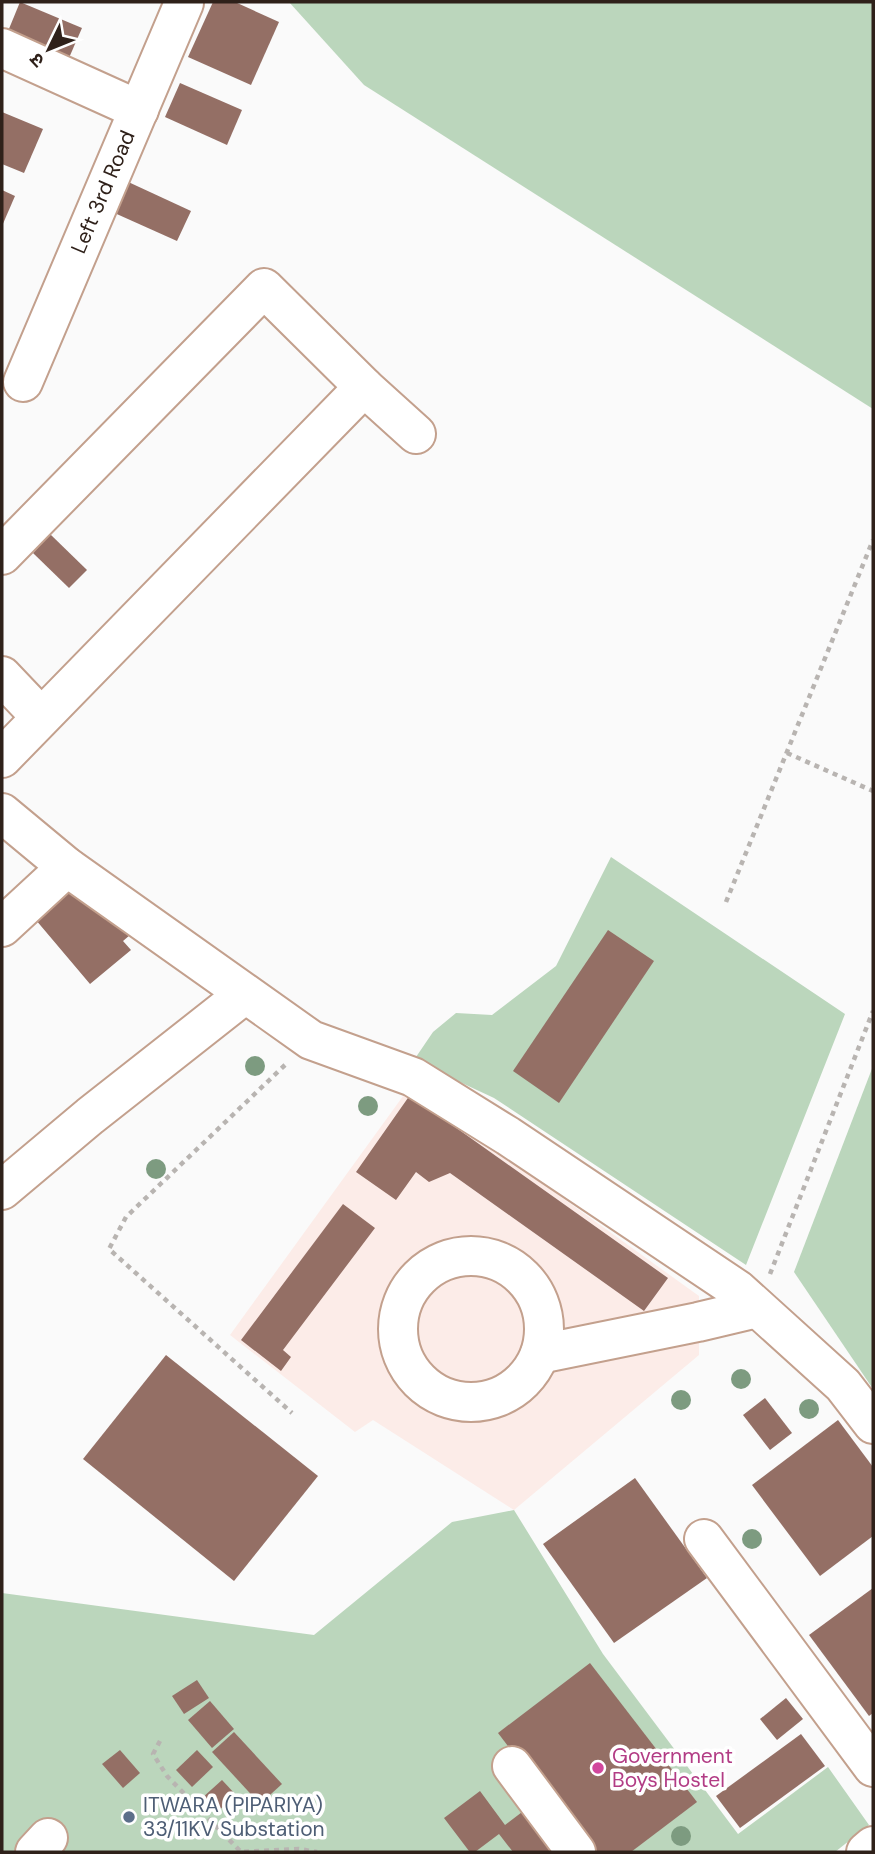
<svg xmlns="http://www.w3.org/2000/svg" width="875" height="1854" viewBox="0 0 875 1854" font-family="'DM Sans','Noto Sans Devanagari',sans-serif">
  <rect width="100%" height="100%" fill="#fafafa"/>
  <polygon fill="#fcece8" points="406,1092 422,1097 699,1296 699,1355 514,1510 373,1420 355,1432 230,1335"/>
  <g fill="#bbd6bc">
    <polygon points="289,2 873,2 873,409 364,85"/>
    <polygon points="611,857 845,1014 746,1265 494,1098 434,1070 416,1057 433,1032 456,1013 492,1015 556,966"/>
    <polygon points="873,1066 873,1389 794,1272"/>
    <polygon points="514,1510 603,1654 738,1834 828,1767 869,1825 835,1852 2,1852 2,1593 314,1635 452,1522"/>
  </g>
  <g fill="#946f65">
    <polygon points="20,2 82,28 65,67 4,41"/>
    <polygon points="213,2 235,2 279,22 251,85 188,57"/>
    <polygon points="180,83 242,110 227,145 165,117"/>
    <polygon points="2,112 43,129 24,173 2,164"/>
    <polygon points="124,180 191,211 177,241 110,211"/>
    <polygon points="2,190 15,196 2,226"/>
    <polygon points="50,534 87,570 69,588 33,553"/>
    <polygon points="62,886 130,935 123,941 131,950 90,984 30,913"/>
    <polygon points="608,930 654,961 559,1103 513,1071"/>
    <polygon points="410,1095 668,1278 644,1311 450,1173 429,1182 416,1172 396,1200 356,1172"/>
    <polygon points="343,1204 375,1228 283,1350 291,1357 281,1371 241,1340"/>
    <polygon points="166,1355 318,1476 234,1581 83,1459"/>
    <polygon points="765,1398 792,1433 770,1450 743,1415"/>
    <polygon points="838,1420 873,1467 873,1536 820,1576 752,1485"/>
    <polygon points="635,1478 707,1578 614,1643 543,1544"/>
    <polygon points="873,1588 873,1713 869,1716 809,1635"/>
    <polygon points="590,1663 697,1802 631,1852 589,1852 498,1733"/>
    <polygon points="197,1680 209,1698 184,1714 172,1696"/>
    <polygon points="786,1698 803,1719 777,1740 760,1719"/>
    <polygon points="210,1701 234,1729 212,1748 188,1720"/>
    <polygon points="234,1732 282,1784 260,1804 212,1752"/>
    <polygon points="801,1734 825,1766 740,1828 716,1796"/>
    <polygon points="120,1750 140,1773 123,1788 102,1764"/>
    <polygon points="197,1750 213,1767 192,1787 176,1770"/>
    <polygon points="222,1780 236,1795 216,1813 202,1798"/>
    <polygon points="480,1791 505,1825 530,1806 558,1852 513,1852 499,1834 475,1852 467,1852 469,1851 444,1818"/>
  </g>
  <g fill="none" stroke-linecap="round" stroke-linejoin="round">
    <defs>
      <g id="minor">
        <polyline points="2,48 139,110"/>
        <polyline points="23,382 184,3"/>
        <polyline points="2,555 264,288 364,387"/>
        <polyline points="2,676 41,717"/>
        <polyline points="2,758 364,387 416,434"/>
        <polyline points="2,813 67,867 311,1040 413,1077 508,1136 738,1290 843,1385 873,1424"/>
        <polyline points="2,927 67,867"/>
        <polyline points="2,1190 90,1116 245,994"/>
        <circle cx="471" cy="1329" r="73"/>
        <polyline points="540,1354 698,1322 757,1308"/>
        <polyline points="704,1539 873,1767"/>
        <polyline points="512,1766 576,1852"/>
        <polyline points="35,1852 48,1838"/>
      </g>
      <polyline id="major" points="866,1852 873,1846"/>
    </defs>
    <use href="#minor" stroke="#c3a08d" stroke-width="42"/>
    <use href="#major" stroke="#c3a08d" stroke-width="42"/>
    <g stroke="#b8b4b1" stroke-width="4.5" stroke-dasharray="5 5" stroke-linecap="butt">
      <polyline points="787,753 873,791"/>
      <polyline points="726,902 873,540"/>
      <polyline points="285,1065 126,1217 109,1249 292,1413"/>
      <polyline points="770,1274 873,1011"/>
      <polyline points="160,1741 153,1754 167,1776 241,1852 299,1849 317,1852"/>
    </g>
    <use href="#minor" stroke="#fff" stroke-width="38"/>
    <use href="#major" stroke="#fff" stroke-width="38"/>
  </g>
  <g fill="#7d9b80">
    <circle cx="255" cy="1066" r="10"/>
    <circle cx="368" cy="1106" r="10"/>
    <circle cx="156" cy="1169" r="10"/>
    <circle cx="741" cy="1379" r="10"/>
    <circle cx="681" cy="1400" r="10"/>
    <circle cx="809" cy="1409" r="10"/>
    <circle cx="752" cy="1539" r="10"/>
    <circle cx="681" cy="1836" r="10"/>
  </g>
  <circle fill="#d1479c" stroke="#fff" stroke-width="2.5" cx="598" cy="1768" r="7"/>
  <circle fill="#5c6f8a" stroke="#fff" stroke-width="2.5" cx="129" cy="1817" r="7"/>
  <g text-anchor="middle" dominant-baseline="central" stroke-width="7" stroke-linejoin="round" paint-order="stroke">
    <g font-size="21" fill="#2f211a" stroke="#fff">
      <text transform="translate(103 192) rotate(-67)">Left 3rd Road</text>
    </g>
    <g font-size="21" fill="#b23c85" stroke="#fff" text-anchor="start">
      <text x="612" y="1756">Government<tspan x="612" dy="24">Boys Hostel</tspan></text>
    </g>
    <g font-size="21" fill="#4e5e75" stroke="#fff" text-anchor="start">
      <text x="143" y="1805">ITWARA (PIPARIYA)<tspan x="143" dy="24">33/11KV Substation</tspan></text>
    </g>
  </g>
  <rect width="875" height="1854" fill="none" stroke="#2f211a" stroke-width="7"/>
  <g transform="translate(49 49) rotate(227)" stroke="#ffffff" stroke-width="5" paint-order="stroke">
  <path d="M0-5L12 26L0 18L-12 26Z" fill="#2f211a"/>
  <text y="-10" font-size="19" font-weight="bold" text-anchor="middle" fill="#2f211a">उ</text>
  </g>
</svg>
